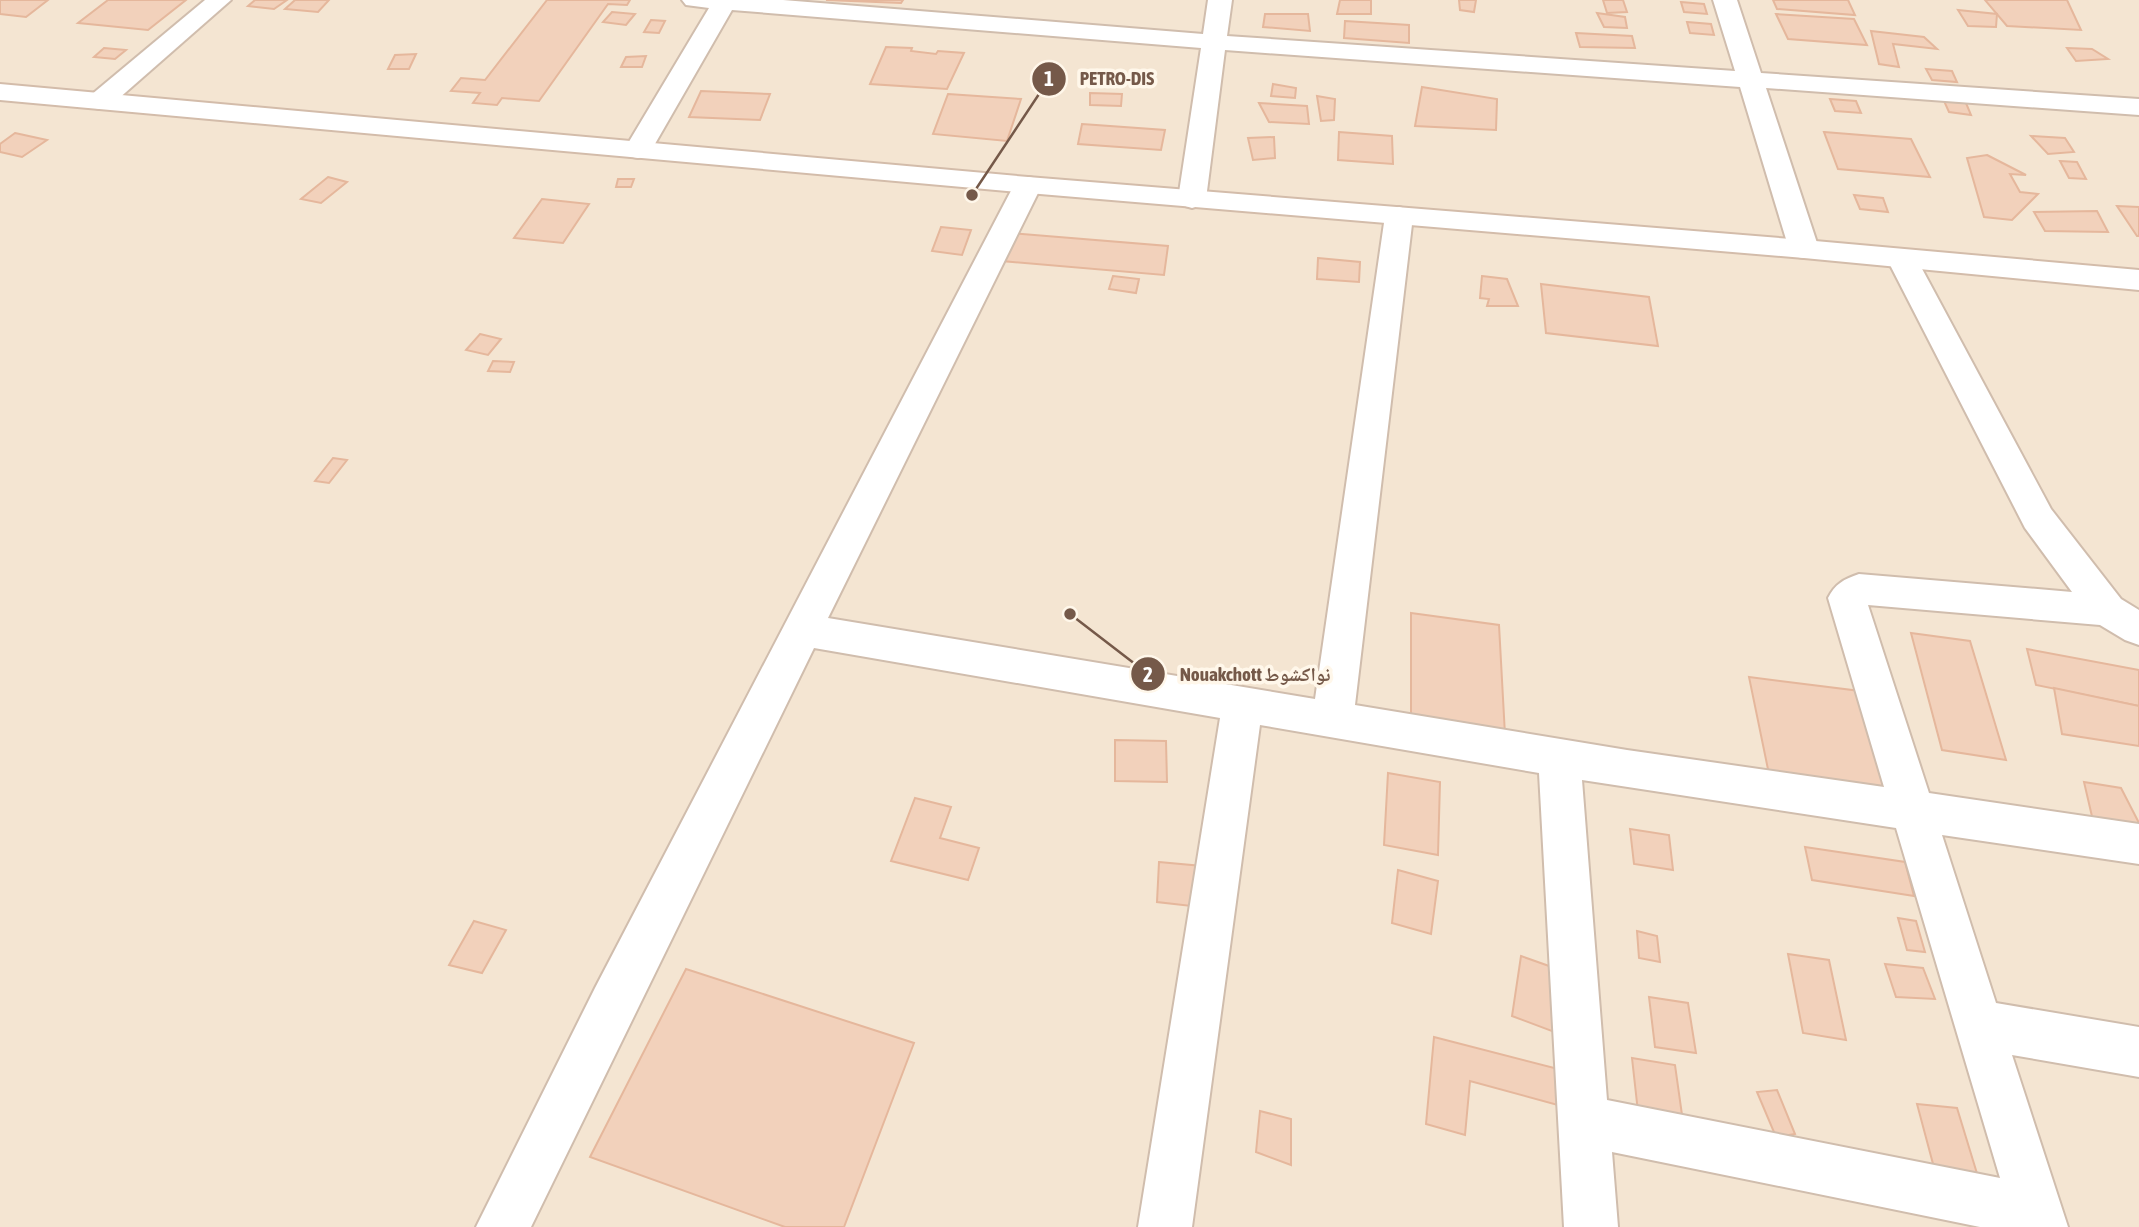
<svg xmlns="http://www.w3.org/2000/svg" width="2139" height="1227" viewBox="0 0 2139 1227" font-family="'Asap Condensed','Noto Naskh Arabic',sans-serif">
  <rect width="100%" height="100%" fill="#fcf3e4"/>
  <rect fill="#f4e5d2" x="0" y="0" width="2139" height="1227"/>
  <g fill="#f2d1bb" stroke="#e5b79c" stroke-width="2">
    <polygon points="0,0 48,0 26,17 0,14"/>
    <polygon points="108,0 186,0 148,30 78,23"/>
    <polygon points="255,0 287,0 274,9 248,6"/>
    <polygon points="295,0 329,0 318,12 285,9"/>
    <polygon points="547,0 630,0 627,5 608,4 539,101 502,98 497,105 473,103 480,93 451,91 461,78 485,80"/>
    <polygon points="826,0 903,0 901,3"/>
    <polygon points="1340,0 1371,0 1371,14 1337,14"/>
    <polygon points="1459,0 1476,0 1474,12 1460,10"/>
    <polygon points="1603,0 1623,0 1627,12 1607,13"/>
    <polygon points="1773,0 1848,0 1855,15 1777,9"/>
    <polygon points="1985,0 2067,0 2081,30 2007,26"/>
    <polygon points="1681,2 1704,4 1707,14 1684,12"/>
    <polygon points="1958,10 1997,14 1996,27 1968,26"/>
    <polygon points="612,12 635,14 626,25 603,22"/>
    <polygon points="1597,13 1625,17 1627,28 1604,27"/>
    <polygon points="1265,14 1308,14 1310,31 1263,27"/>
    <polygon points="1776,14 1854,19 1867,45 1788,39"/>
    <polygon points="651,20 665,21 659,33 644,32"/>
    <polygon points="1345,21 1409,25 1409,43 1344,38"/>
    <polygon points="1687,22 1711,24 1714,35 1690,33"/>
    <polygon points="1871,31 1924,37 1937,49 1893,44 1899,67 1879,64"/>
    <polygon points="1576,33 1632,36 1635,48 1580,47"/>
    <polygon points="886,47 912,48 911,51 936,54 938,51 964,53 947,89 870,84"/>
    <polygon points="104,48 126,50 115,59 94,57"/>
    <polygon points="2067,48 2092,49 2108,59 2076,61"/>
    <polygon points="416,54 409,69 388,69 395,55"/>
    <polygon points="646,56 642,67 621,67 626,57"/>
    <polygon points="1926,69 1952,71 1957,82 1932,80"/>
    <polygon points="1273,84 1296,88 1295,98 1271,96"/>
    <polygon points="1422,87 1497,99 1496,130 1415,126"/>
    <polygon points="701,91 770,94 760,120 689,117"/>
    <polygon points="1090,93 1122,94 1121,106 1090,105"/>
    <polygon points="948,94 1021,99 1007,141 933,134"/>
    <polygon points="1317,96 1335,99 1334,120 1321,121"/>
    <polygon points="1830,99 1856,101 1861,113 1835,111"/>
    <polygon points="1944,101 1966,103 1971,115 1949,112"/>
    <polygon points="1259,103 1307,106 1309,124 1269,122"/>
    <polygon points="1082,124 1165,130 1161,150 1078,144"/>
    <polygon points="1339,132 1392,136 1393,164 1338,160"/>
    <polygon points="1824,132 1911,139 1930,177 1838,169"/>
    <polygon points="15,133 47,140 22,157 0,152 0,144"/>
    <polygon points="2031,136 2065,138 2074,152 2048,154"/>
    <polygon points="1274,137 1275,158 1253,160 1248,138"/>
    <polygon points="1987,155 2026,175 2010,174 2020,192 2038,194 2012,220 1984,217 1967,158"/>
    <polygon points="2060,161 2077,162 2086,179 2069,178"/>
    <polygon points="328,177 347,182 321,203 301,199"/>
    <polygon points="618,179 634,179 631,187 616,187"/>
    <polygon points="1854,195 1883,198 1888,212 1860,209"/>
    <polygon points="542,199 589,204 563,243 514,238"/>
    <polygon points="2117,206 2139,207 2139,236 2137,236"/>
    <polygon points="2097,211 2108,232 2045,231 2034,212"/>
    <polygon points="941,227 971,230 962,255 932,251"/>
    <polygon points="1010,233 1168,246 1164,275 1002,261"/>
    <polygon points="1318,258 1360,262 1359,282 1317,279"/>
    <polygon points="1113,276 1139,279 1136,293 1109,289"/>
    <polygon points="1482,276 1507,279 1518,306 1487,306 1489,299 1480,298"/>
    <polygon points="1541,284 1649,297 1658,346 1546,333"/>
    <polygon points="480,334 501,339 488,355 466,350"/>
    <polygon points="493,361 514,362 510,372 488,371"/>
    <polygon points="333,458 347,460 329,483 315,481"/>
    <polygon points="1411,613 1499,625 1505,735 1411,721"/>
    <polygon points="1911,633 1970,641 2006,760 1942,750"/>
    <polygon points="2027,649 2139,670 2139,706 2036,685"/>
    <polygon points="1749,677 1860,691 1889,796 1770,779"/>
    <polygon points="2054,688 2139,706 2139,746 2062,734"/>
    <polygon points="1115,740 1166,741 1167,782 1115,781"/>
    <polygon points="1388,773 1440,782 1438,855 1384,845"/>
    <polygon points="2084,782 2121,788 2139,823 2139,831 2094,825"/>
    <polygon points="915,798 951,807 940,838 979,848 968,880 891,861"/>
    <polygon points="1630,829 1669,835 1673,870 1634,864"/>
    <polygon points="1805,847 1905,862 1914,896 1812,880"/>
    <polygon points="1159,862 1202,866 1200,907 1157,902"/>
    <polygon points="1398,870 1438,881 1431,934 1392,923"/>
    <polygon points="1898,918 1916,921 1925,952 1907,950"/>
    <polygon points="474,921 506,930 482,973 449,965"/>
    <polygon points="1637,931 1657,936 1660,962 1639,958"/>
    <polygon points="1788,954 1829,960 1846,1040 1803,1033"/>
    <polygon points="1521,956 1566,972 1557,1033 1512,1016"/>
    <polygon points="1885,964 1923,968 1935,999 1896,997"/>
    <polygon points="686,969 914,1043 844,1227 785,1227 590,1157"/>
    <polygon points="1649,997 1688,1003 1696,1053 1655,1047"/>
    <polygon points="1434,1037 1566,1071 1565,1107 1470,1081 1465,1135 1426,1124"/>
    <polygon points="1632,1058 1675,1065 1684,1129 1639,1121"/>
    <polygon points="1777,1090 1795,1134 1776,1137 1757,1092"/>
    <polygon points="1917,1104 1957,1108 1979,1180 1936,1175"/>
    <polygon points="1260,1111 1291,1119 1291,1165 1256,1152"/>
  </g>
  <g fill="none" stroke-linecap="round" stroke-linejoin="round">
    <defs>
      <g id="street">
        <polygon points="205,0 231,0 109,107 100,109 91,107 87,101 91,95"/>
        <polygon points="682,0 783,0 1203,34 1208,0 1232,0 1227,36 1735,71 1713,0 1737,0 1761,73 2139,99 2139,115 1766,88 1819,249 1815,256 1804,258 1793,256 1789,249 1740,87 1225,50 1206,199 1202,205 1192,208 1182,205 1178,199 1201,48 732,10 648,156 638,158 628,156 624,150 709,8 686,5"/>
        <path d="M1028,177L1038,179L1042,185L828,618L1315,699L1385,216L1389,210L1399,207L1409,210L1413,216L1355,705L1627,750L1884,787L1828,598C1835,584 1844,579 1859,574L2072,592L2025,528L1887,259L1891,252L1902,250L1913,252L2051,509L2121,599L2139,610V645L2125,640L2100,625L1868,605L1929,793L2139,824V864L1942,835L1996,1003L2139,1027V1077L2012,1055L2068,1227H1980L1612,1152L1618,1227H1564L1539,773L1260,725L1192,1227H1138L1220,718L814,648L531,1227H476L595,988L1014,185L1018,179ZM1582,780L1896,828L2000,1178L1607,1100Z"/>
      </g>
      <polygon id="secondary" points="0,84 1028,177 1804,240 2139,270 2139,290 1804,258 1028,193 0,100"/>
    </defs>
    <use href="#street" stroke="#d0bdad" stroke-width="4"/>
    <use href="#secondary" stroke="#d3bcaa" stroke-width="4"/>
    <use href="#street" fill="#fff" fill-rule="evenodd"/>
    <use href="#secondary" fill="#fff" fill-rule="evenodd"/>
  </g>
  <path fill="none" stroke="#755949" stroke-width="2.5" d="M972 195L1049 79M1070 614L1148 674"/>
  <g fill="#755949" stroke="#fff7ea" stroke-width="2.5">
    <circle cx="972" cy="195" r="7"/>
    <circle cx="1070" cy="614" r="7"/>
    <circle cx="1049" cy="79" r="18"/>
    <circle cx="1148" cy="674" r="18"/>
  </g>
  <g font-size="21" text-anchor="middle" font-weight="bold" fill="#fff">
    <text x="1049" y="86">1</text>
    <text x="1148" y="682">2</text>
  </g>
  <g font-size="19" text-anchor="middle" font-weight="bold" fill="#755949" stroke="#fff7ea" stroke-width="7" stroke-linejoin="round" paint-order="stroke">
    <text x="1117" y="85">PETRO-DIS</text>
    <text x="1255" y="681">Nouakchott نواكشوط</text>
  </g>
</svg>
